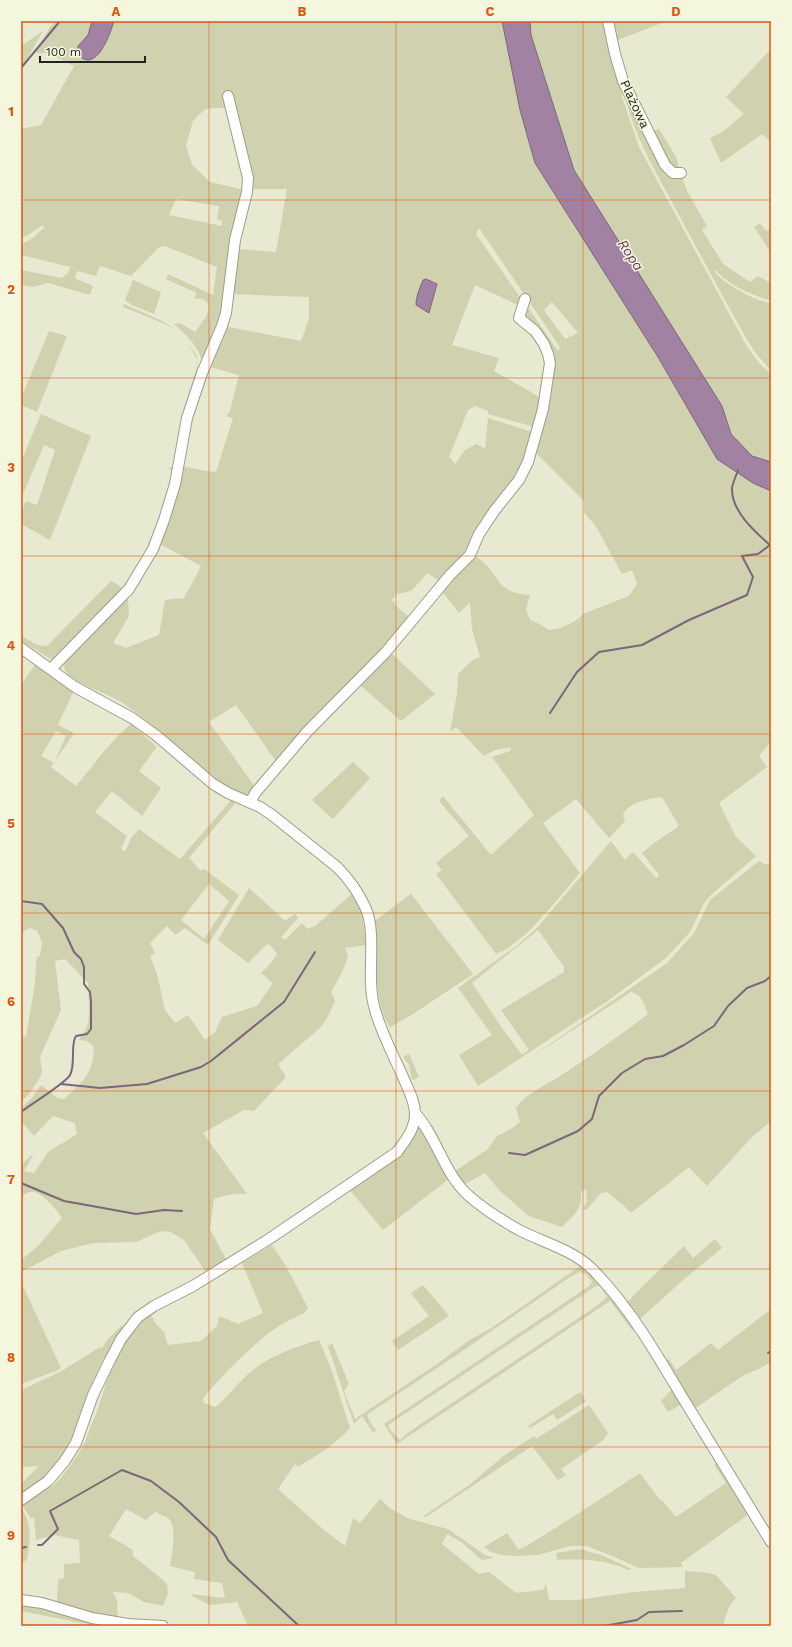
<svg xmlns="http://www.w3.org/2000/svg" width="792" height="1647" viewBox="0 0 792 1647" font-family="'Work Sans',sans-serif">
  <rect width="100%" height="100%" fill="#e7e9d1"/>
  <g fill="#d0d1ae" fill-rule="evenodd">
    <path d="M56,21H92L88,35L80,43L78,50L97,56L110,33L113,21H502L520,110L535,163L658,357L717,459L753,483L771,491V741L759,756L767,767L719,803L736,837L756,856L711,895L704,903L690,932L666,958L609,1000L478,1086L459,1055L492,1035L458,988L515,947L535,930L611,841L625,860L633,852L656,878L659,875L642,853L654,843L679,826L662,797C648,799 630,801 623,815L625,821L609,838L576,799L543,823L580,873C559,897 525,943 496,954L436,874L442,870L436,863L469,836L439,801L443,796L491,855L534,815L492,757L510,751L511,747L495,750L484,756L456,727L450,732L457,694L458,674L473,660L480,657L472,629L470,602L459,613L440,589L474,556C500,568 491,593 530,595L526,610L530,620L537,623L549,630L561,628L575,621L585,613L629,596L637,584L632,570L622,574L597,528L584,512V501L537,454V445L554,368L522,316L525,303L558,351L560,347L479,228L476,234L522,300L520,306L475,285L452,345L499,358L494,371L543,399L535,427L488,414V411L475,406L468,410L449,457L455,464L465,450L477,444L485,449L488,418L529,431L532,434L526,460L468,555L440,582L428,573L411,591L397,594L392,600L399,609L411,618L278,764L236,705L209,722L255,787L253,791L247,796C210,781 186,753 157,729C146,720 134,712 123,703C110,694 71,683 65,670C63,667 65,662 66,659L124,597L128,600L129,616L113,643L126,648L159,635L165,600L184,598L201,566L158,543L181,466L206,471L216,472L233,418L226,416L230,411L239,375L207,366L224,326L301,341L309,319V297L231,294L237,249L276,252L287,189H250L231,107L205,109L193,121L186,145L192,165L210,182L240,189L242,192L224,314L202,362C198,345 186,335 174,324L180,323L195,332L206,317L209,306C206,299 201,298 194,299L197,293L166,279L168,274L213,295L217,267L165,246L158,248L131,276L100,266L96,276L77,271L75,278L93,286L90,295L48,283L33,287L21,285V270L62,278L68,273L70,267L21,255V245L31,239L44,228L43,225L21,239V129L41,125L74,66L48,53H35L50,27ZM176,199L219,206L217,219L222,221V226L169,215ZM437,284L434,294L422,309L416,305L419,290ZM552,302L578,333L565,339L544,310ZM538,930L564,967V972L501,1010L529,1050L522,1055L502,1028L472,983Z"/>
    <polygon points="530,21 605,21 621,83 622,97 639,147 746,345 760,364 771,374 771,462 752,456 731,434 722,406 574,170 531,35"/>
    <polygon points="610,21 667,21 615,41"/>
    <polygon points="43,31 23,66 21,70 21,46"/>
    <polygon points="771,49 771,142 762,134 721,163 710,138 721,133 744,114 726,97"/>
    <path d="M624,91L662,165L681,174L687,191L707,226L702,230L723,264L750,282L758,276L771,283L770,300C751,295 729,285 715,270L714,271C724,284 754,301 771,303V371L755,352L748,341C724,299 701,256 678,213C657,174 633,135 624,91Z"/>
    <polygon points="659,129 676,157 680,171 674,172 652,131"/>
    <polygon points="760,223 766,231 771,228 771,253 754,227"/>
    <polygon points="133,280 161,292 154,314 132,305 125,300"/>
    <polygon points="124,304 160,320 175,329 158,321 123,307"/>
    <polygon points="49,331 67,336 37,412 21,405 21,396 22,396"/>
    <polygon points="188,344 197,356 198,372 188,405 184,425 181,449 175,471 168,469 175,464 182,419 197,367 197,359"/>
    <polygon points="41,414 91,436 50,540 21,524 21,513 26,501 37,505 55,450 44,445 21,499 21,462"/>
    <polygon points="111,581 120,586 122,591 55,660 49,658 21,641 21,636 38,645 47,646"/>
    <polygon points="389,651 435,694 401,721 359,684"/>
    <path d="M37,662L74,690L58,725L74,733L51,767L76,786C94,765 109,742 131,724L157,747L139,771L161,788L142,816L112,791L95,812L127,836L121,848L125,852L131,838L139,829L180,859L233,798L237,801L189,858L201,871L204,869L239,895L208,945L185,928L175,935L167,926L150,943L155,953L150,956L157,974L165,1010L175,1023L188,1015L205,1040L215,1032L222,1017L257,1006L273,983L261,973L272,962L277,954L272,947L267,944L248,963L218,940L249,888L285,921L295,914L298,918L281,937L285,940L302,923L307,929L315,926L353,893L362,914L366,945L345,948L348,957L343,970L331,992L335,1001L327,1018L321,1027L278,1064L286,1077L254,1111L244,1110L203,1133L247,1194C235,1193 225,1195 214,1199L210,1229L227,1261L206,1272L184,1240L171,1232L161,1231L136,1242L93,1243L61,1251L21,1272V1260L38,1246L62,1218C57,1210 40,1189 30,1192C27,1192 24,1195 21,1196V1165L34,1153L24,1171L34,1173L48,1152L77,1134L75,1123L53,1116L34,1136L21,1121V1108L31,1099L41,1085L57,1098L64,1099C83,1081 93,1075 94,1047L87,1041L79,1040C81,1035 86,1031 87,1026C91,1014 88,996 88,983L65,959L55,961L61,1010L40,1057L42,1072L39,1079L30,1093L21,1102V1036L26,1037L35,984L36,964L37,957L40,956L42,942L37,931L30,928L21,933V685ZM56,731L66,736L54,763L41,756ZM209,884L229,901L204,939L181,920Z"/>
    <polygon points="353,762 370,778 333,819 312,800"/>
    <path d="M759,861L766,865L771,862V1121L753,1136L707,1186L689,1167L631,1213L623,1205L607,1192L601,1193L586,1210L583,1209L587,1201L586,1189L581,1192C582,1210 574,1215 562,1227L529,1216L500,1191L485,1173L463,1185L455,1171L488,1149L497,1136L511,1129L520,1122L516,1108C526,1093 545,1086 560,1076C590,1057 619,1036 648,1014C645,1006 641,993 631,992L527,1060L667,963L694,933L710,900Z"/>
    <path d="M411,894L473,974L410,1016L390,1027C374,1008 375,947 373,922Z"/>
    <polygon points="409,1054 419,1077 412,1080 409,1065 403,1057"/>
    <polygon points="419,1126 424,1131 450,1178 383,1230 350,1190 393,1161 404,1151 416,1128"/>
    <polygon points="715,1239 722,1248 683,1280 639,1320 627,1302 684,1246 693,1258"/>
    <path d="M272,1245L286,1266L308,1308L304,1313C292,1319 279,1325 269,1333C245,1352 223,1374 203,1398L204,1403L216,1407C227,1397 236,1385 248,1374C265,1358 296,1346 319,1340L332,1371L350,1428C335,1445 317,1455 298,1467L295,1464L278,1489L324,1530L345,1546L353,1518L360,1523L380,1499L391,1509L410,1519L448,1529L485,1555L494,1558L482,1560L461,1542L447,1534L442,1544L479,1574L489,1572L516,1593L543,1590L546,1584L549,1600H577L634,1592L685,1588V1571L708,1573L716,1575L736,1598C728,1605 726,1616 723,1626H248L237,1602L210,1605L192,1596V1594L225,1598L222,1583L194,1579L195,1572L170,1566C172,1555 177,1527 169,1519C165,1516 159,1514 155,1512L146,1520L126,1509L109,1536L133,1550V1556L156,1574L167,1584L168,1593L163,1606L144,1602L128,1593L113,1592L117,1600L118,1620L57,1605L58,1579L64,1578V1564L80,1563L79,1540L54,1535L36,1540L34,1517L31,1519L23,1506C29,1498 39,1494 48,1489C59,1484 76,1458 82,1447C87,1440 88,1433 91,1425C93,1420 96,1416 97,1411C109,1377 118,1335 151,1315L156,1324L164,1332L168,1345L201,1341L217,1326L219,1316L238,1324L263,1313L242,1263Z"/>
    <path d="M583,1264L636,1327L632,1330L610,1301L397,1444L384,1424L589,1286L592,1282L587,1275L580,1272L570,1277L461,1352L368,1414L367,1415L373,1427L377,1430L373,1433L362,1416L354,1424L328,1346L332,1343L349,1384L344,1391L355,1419L437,1364L468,1341L493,1327ZM596,1286H600L607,1297L595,1307L409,1432L400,1440L390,1430L388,1425Z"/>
    <polygon points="21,1282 61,1368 58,1370 21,1384"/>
    <polygon points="423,1285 449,1316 398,1350 392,1341 429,1316 411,1293"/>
    <polygon points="771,1309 771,1362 759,1369 744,1375 694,1409 666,1361 669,1359 676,1370 711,1343 718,1350"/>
    <path d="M123,1324C122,1334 106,1353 101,1364C80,1410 72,1467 21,1494V1484L39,1466L21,1467V1390L60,1372L100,1347L102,1348L107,1340Z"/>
    <polygon points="674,1387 683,1403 668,1412 661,1401"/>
    <polygon points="580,1392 586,1401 557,1420 553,1414 530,1428 528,1426"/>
    <polygon points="589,1405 608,1433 603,1440 561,1469 566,1475 558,1480 532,1446 426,1517 422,1517 472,1483 502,1457 534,1436 536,1439"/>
    <polygon points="719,1462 749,1514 681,1563 683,1567 639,1568 612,1556 587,1546 570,1546 538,1555 516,1556 502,1555 491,1552 484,1547 507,1533 518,1549 523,1548 573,1517 640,1473 660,1500 662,1500 676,1517 726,1483 714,1465"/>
    <path d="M21,1508C33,1524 30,1541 27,1560L21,1563Z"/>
    <path d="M580,1549L601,1555L632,1569L628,1570C605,1559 582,1559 557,1560L556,1553Z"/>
    <polygon points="21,1600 71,1612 163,1626 88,1626 87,1624 21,1611"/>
  </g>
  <g fill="#a182a3" stroke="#7b667a">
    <path d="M92,21H114C111,32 98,69 82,58C78,55 78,51 78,46L88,35Z"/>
    <polygon points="502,21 530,21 531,35 574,170 722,406 731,434 752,456 771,462 771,491 753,483 717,459 658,357 535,163 520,110"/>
    <path d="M426,279L437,284L429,313L416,305C416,296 420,288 423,280Z"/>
  </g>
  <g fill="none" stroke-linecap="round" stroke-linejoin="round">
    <g stroke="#7b667a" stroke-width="2">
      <polyline points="21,68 60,21"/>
      <path d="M738,470C736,476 733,482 732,488C731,511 755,532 771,546"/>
      <polyline points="550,713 577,672 599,652 642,645 689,620 747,595 753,577 742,556 758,554 770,545"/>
      <path d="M21,901L42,904L63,928L74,952L81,959L84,967V984L90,992L91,1001V1029L87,1034L76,1036C70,1044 76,1064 70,1075C66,1083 31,1104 21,1112"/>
      <polyline points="61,1084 100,1088 147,1084 201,1067 211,1061 284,1002 315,952"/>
      <polyline points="509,1153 525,1155 578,1131 592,1119 599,1096 622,1073 645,1059 663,1056 684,1045 714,1026 728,1006 747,988 765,981 771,976"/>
      <polyline points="21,1183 64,1201 92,1206 136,1214 164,1210 182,1211"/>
      <polyline points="768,1353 771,1351"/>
      <polyline points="38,1545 42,1545 58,1529 50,1511 122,1470 151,1481 179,1502 216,1537 228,1560 299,1626"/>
      <polyline points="21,1548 26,1547"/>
      <polyline points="604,1626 637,1620 649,1612 682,1611"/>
    </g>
    <defs>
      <g id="minor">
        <polyline points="608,21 615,54 623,81 665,165 673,173 681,173"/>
        <path d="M21,648L75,687L132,718L157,736L213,784L228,793L260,807L272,815L337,867C349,879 359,893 366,909C377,935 366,977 374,1006C380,1031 393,1054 403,1077C408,1089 415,1101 415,1114C415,1129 405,1141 397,1152L269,1239L193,1286L154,1306L138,1317L121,1339L110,1360L93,1395L76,1443L64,1462L48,1481L21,1500"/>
        <polyline points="51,669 129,589 153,549 164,520 175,484 187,418 202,373 222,326 226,313 235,240 247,192 248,178 228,96"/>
        <polyline points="250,802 256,792 307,732 385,653 450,575 470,555 479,534 495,510 519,480 528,462 543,409 550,363 548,354 544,344 535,331 519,318 525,299"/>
        <path d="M415,1113C437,1137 444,1174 469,1196C484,1209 501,1220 519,1230C546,1244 576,1250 597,1274C631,1310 656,1353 681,1395C711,1444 741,1493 771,1542"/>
        <polyline points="21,1600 42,1603 92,1618 128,1624 163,1626"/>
      </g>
    </defs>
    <use href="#minor" stroke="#9d9e88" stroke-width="12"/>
    <use href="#minor" stroke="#fff" stroke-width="10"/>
  </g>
  <path fill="none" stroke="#de560d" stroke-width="1" stroke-opacity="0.55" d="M209,21V1626M396,21V1626M583,21V1626M21,200H771M21,378H771M21,556H771M21,734H771M21,913H771M21,1091H771M21,1269H771M21,1447H771"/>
  <g text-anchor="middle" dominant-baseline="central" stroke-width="3" stroke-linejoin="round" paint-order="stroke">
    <g font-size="13" fill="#23231a" stroke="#f5f6de">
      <text transform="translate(635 104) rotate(65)">Plażowa</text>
    </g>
    <g font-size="14" font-style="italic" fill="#643a67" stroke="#f5f6de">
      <text transform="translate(631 255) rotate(56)">Ropa</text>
    </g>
  </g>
  <rect width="792" height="1647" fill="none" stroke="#f5f6de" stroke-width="44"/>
  <path d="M40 56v6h105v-6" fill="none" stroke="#23231a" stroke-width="2"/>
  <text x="46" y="56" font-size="12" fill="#23231a" stroke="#f5f6de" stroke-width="3" paint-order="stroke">100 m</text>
  <rect x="22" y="22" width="748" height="1603" fill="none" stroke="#de560d" stroke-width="1.5"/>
  <g font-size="13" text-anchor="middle" font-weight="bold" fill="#de560d">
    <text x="116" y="16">A</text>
    <text x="302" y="16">B</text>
    <text x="490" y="16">C</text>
    <text x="676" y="16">D</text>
    <text x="11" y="116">1</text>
    <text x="11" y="294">2</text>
    <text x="11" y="472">3</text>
    <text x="11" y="650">4</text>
    <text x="11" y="828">5</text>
    <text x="11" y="1006">6</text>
    <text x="11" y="1184">7</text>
    <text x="11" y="1362">8</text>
    <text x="11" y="1540">9</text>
  </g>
</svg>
